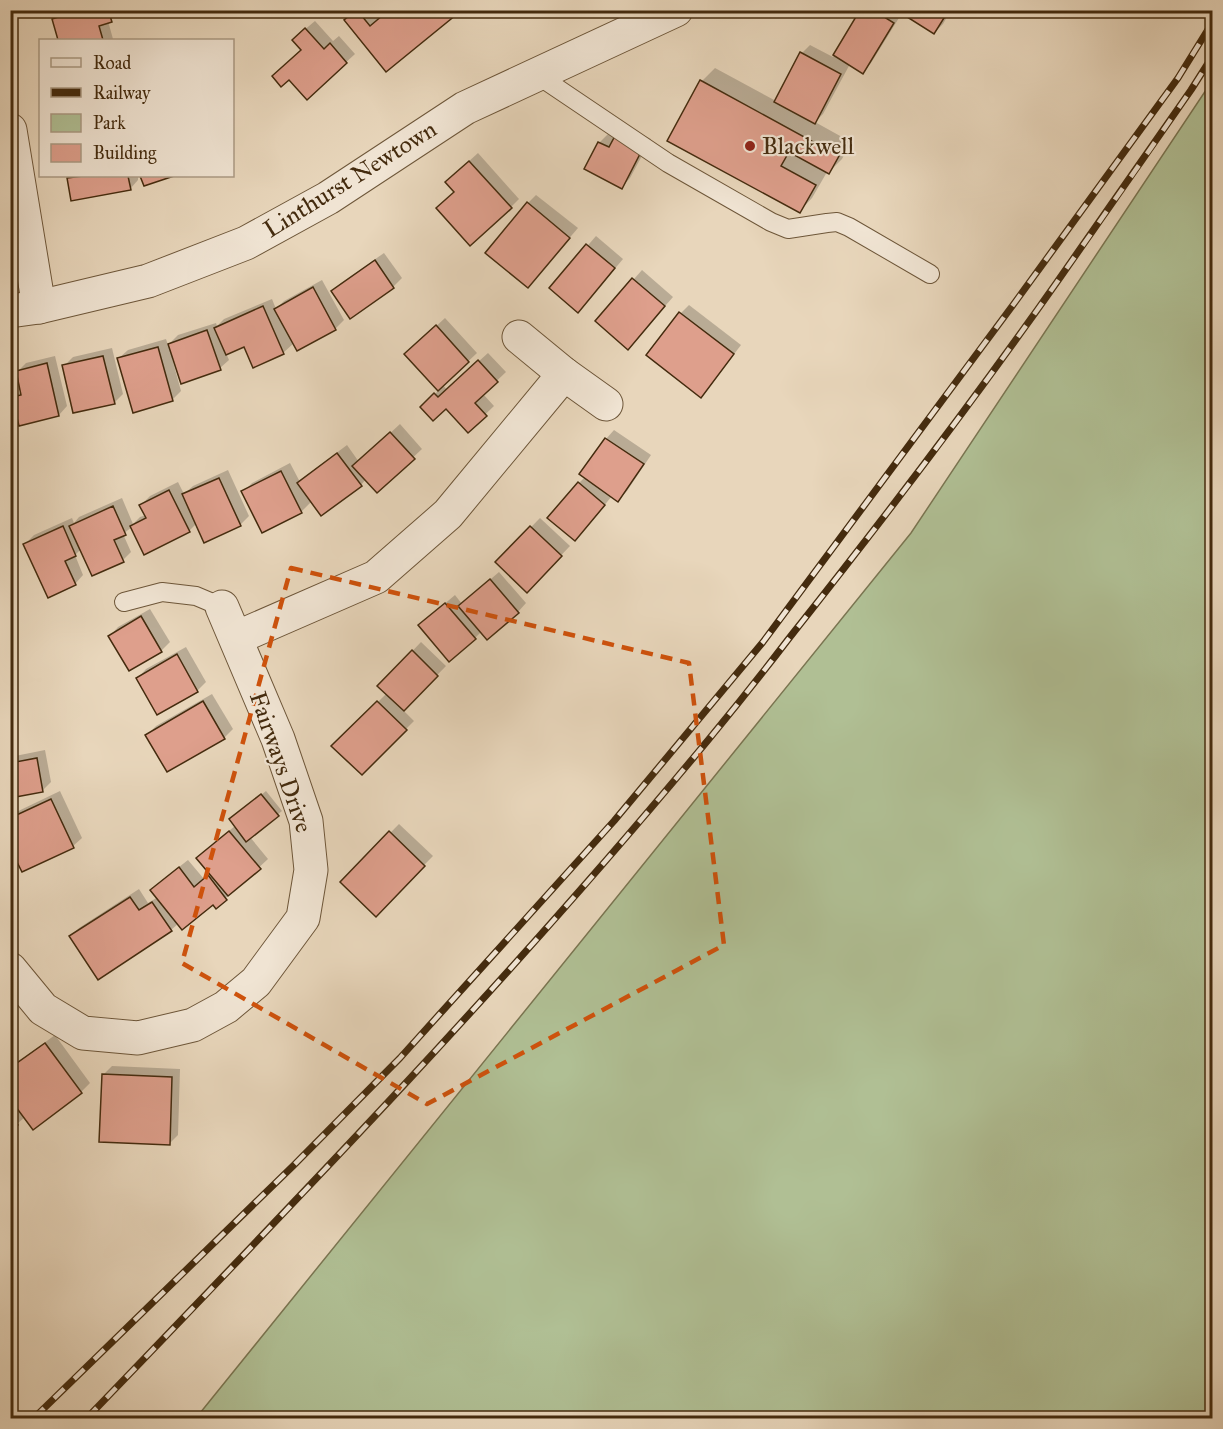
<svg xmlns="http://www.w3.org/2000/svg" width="1223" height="1429" viewBox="0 0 1223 1429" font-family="'IM FELL Great Primer',serif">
  <rect width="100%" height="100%" fill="#e8d6bb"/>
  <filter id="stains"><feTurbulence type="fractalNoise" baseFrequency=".00333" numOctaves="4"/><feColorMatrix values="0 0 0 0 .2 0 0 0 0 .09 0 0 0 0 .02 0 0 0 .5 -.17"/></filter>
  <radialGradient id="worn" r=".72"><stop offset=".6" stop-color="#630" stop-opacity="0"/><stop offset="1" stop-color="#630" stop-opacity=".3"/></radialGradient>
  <polygon fill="#b0bf94" stroke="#7a7551" stroke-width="1.5" points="1212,81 1212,1418 196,1418 911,533"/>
  <g fill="#0003">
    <polygon points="63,10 119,10 119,12 111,20 108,21 113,39 60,40 54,19"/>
    <polygon points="356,10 381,10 384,14 386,70 346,20"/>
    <polygon points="862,10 951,10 943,24 934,33 902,13 871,63 863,72 850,64 823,114 815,122 851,142 842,159 829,172 827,172 812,198 799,212 669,140 702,81 715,68 776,101 802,53 810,45 833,57"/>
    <polygon points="315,21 333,41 339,36 355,54 307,98 303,31"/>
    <polygon points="626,126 651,139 630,178 622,187 586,168 600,142 608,134 616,137"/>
    <polygon points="478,153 519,199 511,207 456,191 456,173"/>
    <polygon points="72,176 138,176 138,180 130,189 69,179"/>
    <polygon points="536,195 578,228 528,286 528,203"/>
    <polygon points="596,236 623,259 586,303 551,288"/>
    <polygon points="384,253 402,278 393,287 351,317 332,291 341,283"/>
    <polygon points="642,270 673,297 636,339 597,321"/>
    <polygon points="322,280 344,320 335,329 294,343 283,353 244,345 226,353 229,360 220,368 174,358 172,358 181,391 172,400 119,358 128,350 166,339 168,345 178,335 216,323 217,326 224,319 272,299 276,309 284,301"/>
    <polygon points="689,305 741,345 709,387 701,396 681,313"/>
    <polygon points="445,318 477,353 443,385 447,390 488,353 506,372 483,394 494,406 468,431 447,407 422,407 439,390 406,354"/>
    <polygon points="112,348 123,394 114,403 64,366 73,357"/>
    <polygon points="55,356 67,406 59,415 14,398 22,390 17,372 26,363"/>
    <polygon points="400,424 422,449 377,491 366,479 361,485 312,501 301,512 243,492 252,483 290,463 300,482 307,475 347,445 359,462"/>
    <polygon points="614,430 651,455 627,491 618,500 612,496 584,530 579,483 585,477 606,439"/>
    <polygon points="228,470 249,516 240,525 197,523 189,531 132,527 123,534 131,552 123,560 81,549 75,555 83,575 75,584 25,544 34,535 72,518 74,523 79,517 122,498 133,524 140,517 146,515 141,505 150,496 178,482 184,494 193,486"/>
    <polygon points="540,518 570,546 527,591 497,562"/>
    <polygon points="499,572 526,603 518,612 482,631 475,638 429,617 455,595 462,604"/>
    <polygon points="150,609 170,642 161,651 129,669 110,636 118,627"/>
    <polygon points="421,642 446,666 403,710 414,721 362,773 334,746 387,693 379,686"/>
    <polygon points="186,647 206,682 197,691 158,713 138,678 146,669"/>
    <polygon points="212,694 233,729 224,738 147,735 156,726"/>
    <polygon points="45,750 51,782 42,791 10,797 10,757"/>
    <polygon points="60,791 82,838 73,846 10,845 10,815"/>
    <polygon points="266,791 282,811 250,837 268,859 216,907 213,903 179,923 171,930 71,936 79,928 139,889 148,903 158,897 152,890 161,881 188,860 204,879 211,873 207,849 235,826 235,816"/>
    <polygon points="399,824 433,856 376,914 342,882"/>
    <polygon points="55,1035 90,1083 81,1092 33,1128 25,1117 10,1130 10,1068"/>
    <polygon points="112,1066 180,1069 178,1135 169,1144 103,1075"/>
  </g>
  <g fill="#de9f8c" stroke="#442b0e" stroke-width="1.5">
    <polygon points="38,10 59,10 40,16"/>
    <polygon points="81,10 108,10 112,22 99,26 103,40 58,40 52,19"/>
    <polygon points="357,10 370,26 389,10 462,10 386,72 344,20"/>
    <polygon points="860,10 873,10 894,23 863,74 833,55"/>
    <polygon points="896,10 949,10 934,34"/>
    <polygon points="305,28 324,49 330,43 347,63 307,100 289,80 281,87 272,76 301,50 292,40"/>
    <polygon points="800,52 841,74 815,124 774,102"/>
    <polygon points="700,80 839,156 829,174 789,152 781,166 816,185 800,213 667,141"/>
    <polygon points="616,134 643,148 622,189 584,169 598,142 609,147"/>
    <polygon points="469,161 512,208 470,246 436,208 454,192 445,182"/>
    <polygon points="83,176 128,176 131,190 71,201 67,178"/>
    <polygon points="140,176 174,176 144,186"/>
    <polygon points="527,202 570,238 528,288 485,253"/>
    <polygon points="586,244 615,268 578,313 549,288"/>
    <polygon points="375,260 394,288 350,319 331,291"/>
    <polygon points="632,278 665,306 628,350 595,321"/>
    <polygon points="313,287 336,330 297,351 274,309"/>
    <polygon points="263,306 284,354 253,368 244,347 226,355 214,328"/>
    <polygon points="679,312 734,354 701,398 646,355"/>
    <polygon points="436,325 469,362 438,391 404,354"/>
    <polygon points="207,330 221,370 181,384 168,344"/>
    <polygon points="158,347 173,401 133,413 117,358"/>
    <polygon points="103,356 115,404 73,413 62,365"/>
    <polygon points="478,360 498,382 475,403 487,416 468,433 446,409 433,421 420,407 434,393 438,397"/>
    <polygon points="47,363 59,416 19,426 12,397 21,395 16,371"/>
    <polygon points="390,432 415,459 377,493 352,466"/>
    <polygon points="605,438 644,464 618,502 579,474"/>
    <polygon points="337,453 362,486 321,516 297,483"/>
    <polygon points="281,471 302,513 262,533 241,491"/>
    <polygon points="219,478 241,526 204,543 182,494"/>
    <polygon points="578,482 605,505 575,541 547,518"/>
    <polygon points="169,490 190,532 144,555 130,526 146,518 139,505"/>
    <polygon points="113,506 126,535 114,540 124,562 92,576 69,526"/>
    <polygon points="63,526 76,556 65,561 76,585 48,598 23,544"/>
    <polygon points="530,526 562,556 527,593 495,562"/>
    <polygon points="490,579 519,613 487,640 458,606"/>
    <polygon points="445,603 476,639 449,662 418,625"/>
    <polygon points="141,616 162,652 129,671 108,636"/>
    <polygon points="412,650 438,676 404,711 377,686"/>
    <polygon points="177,654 198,692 157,715 136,678"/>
    <polygon points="203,701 225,739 167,772 145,735"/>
    <polygon points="377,701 407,730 362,775 331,746"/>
    <polygon points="37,758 43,792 10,798 10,763"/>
    <polygon points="261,794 279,816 246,842 229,819"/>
    <polygon points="51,799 74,848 22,872 10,848 10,818"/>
    <polygon points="229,831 261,869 228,896 196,858"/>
    <polygon points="389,831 425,866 376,917 340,882"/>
    <polygon points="179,867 194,887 208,875 227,900 216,909 213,905 182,930 150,890"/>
    <polygon points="130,897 139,910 152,902 172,931 98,980 69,936"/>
    <polygon points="45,1043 82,1093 33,1130 10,1099 10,1068"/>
    <polygon points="102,1074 172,1077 170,1145 99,1142"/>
    <polygon points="10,1116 18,1125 10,1132"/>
  </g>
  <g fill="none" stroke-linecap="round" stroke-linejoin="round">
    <defs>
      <g id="lane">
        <polyline points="536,74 668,163 771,222 788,229 827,223 837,222 849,227 930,274"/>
        <polyline points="124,602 162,592 196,596 222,607"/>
      </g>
      <g id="street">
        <polyline points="10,130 39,307"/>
        <polyline points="10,311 39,307 148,281 246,243 328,198 465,108 676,10"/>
        <polyline points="519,337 564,374 606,404"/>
        <polyline points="236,638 376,577 448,514 564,374"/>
        <polyline points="10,969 43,1009 83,1033 138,1038 193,1025 226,1007 256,982 303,918 311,870 306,821 278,739 222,607"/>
      </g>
    </defs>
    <use href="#lane" stroke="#6d5639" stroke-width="20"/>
    <use href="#street" stroke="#6d5639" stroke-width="35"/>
    <use href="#lane" stroke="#f0e4d3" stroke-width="18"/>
    <use href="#street" stroke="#f0e4d3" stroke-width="33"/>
    <defs>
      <g id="rail">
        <polyline points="34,1418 293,1166 400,1058 614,821 763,642 1013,305 1178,78 1212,23"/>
        <path d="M87,1418C300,1197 513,976 709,739C737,705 764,671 790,637C882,521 972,403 1057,282C1102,218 1147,154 1191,90L1212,57"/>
      </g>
    </defs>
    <use href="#rail" stroke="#442b0e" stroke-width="7"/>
    <use href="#rail" stroke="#f0e4d3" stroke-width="4.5" stroke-dasharray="14" stroke-linecap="butt"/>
  </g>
  <path fill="none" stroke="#cf520c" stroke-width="4.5" stroke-dasharray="12 8" stroke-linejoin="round" d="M291,568L689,663L724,945L427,1104L182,963Z"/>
  <circle fill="#8f2418" stroke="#f0e4d3" stroke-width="2" cx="750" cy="146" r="6"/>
  <g text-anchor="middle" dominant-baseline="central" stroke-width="4.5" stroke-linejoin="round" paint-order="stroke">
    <g font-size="24" fill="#442b0e" stroke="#f0e4d3" text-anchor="start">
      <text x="762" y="146">Blackwell</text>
    </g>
    <g font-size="24" fill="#442b0e" stroke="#f0e4d3">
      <text transform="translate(350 179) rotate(-32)">Linthurst Newtown</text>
      <text transform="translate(281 762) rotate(71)">Fairways Drive</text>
    </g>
  </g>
  <rect width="1223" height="1429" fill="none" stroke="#e8d6bb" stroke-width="36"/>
  <rect x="12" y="12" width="1199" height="1405" fill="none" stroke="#442b0e" stroke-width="3"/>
  <rect x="18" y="18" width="1187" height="1393" fill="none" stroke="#442b0e" stroke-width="1.5"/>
  <rect x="39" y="39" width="195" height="138" fill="#f0e4d3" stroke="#ab9a84" stroke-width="1.5"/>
  <rect x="51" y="58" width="30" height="9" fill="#f0e4d3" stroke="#ab9a84" stroke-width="1.5"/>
  <text x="93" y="69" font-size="18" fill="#442b0e">Road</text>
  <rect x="51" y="88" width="30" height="9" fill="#442b0e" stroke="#ab9a84" stroke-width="1.5"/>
  <text x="93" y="99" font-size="18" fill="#442b0e">Railway</text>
  <rect x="51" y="114" width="30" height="18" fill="#b0bf94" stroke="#ab9a84" stroke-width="1.5"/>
  <text x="93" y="129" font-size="18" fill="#442b0e">Park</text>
  <rect x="51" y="144" width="30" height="18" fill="#de9f8c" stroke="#ab9a84" stroke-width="1.5"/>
  <text x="93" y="159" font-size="18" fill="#442b0e">Building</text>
  <rect width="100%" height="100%" filter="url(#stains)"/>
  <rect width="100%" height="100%" fill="url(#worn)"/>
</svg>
